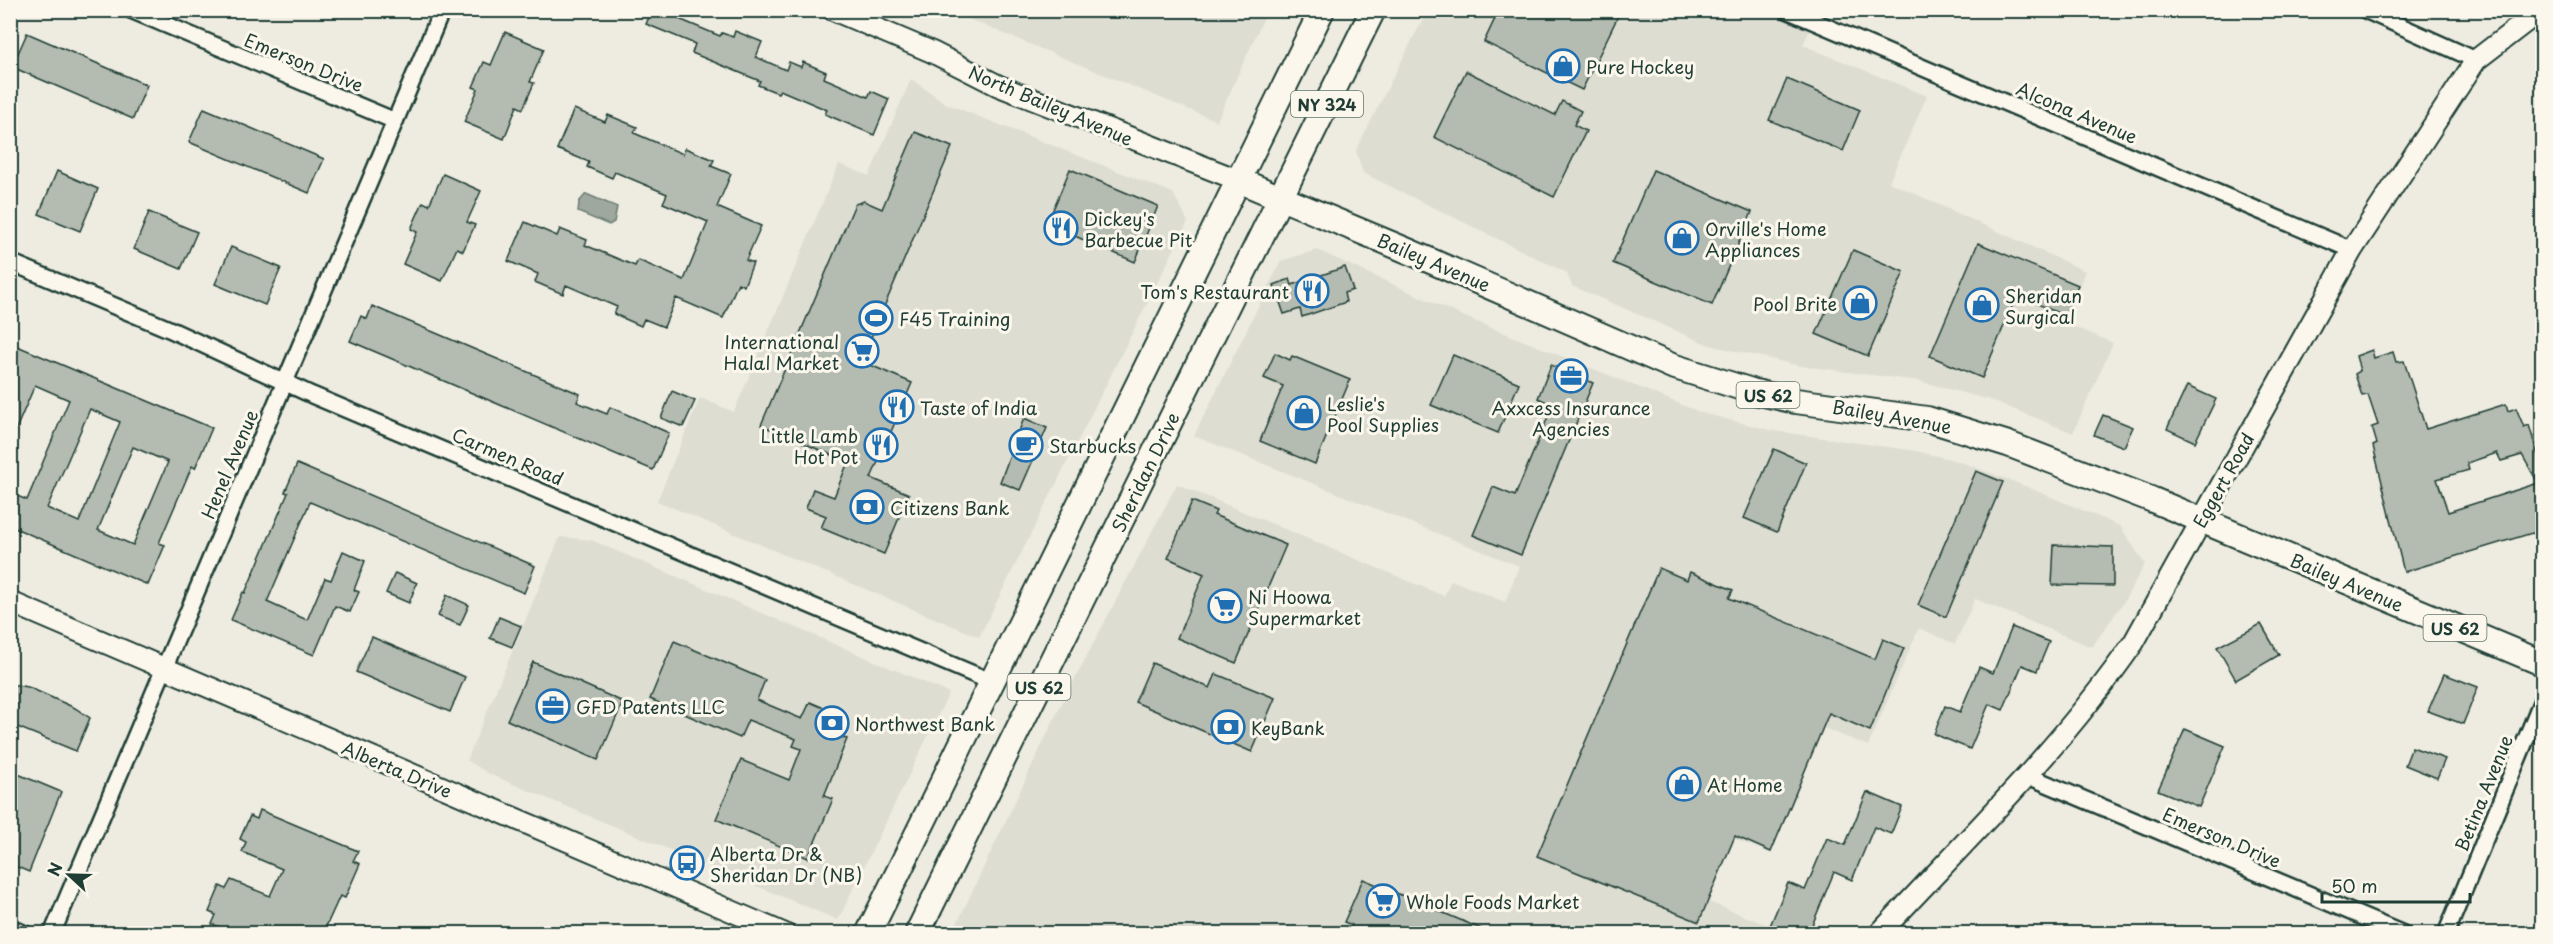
<svg xmlns="http://www.w3.org/2000/svg" width="2553" height="944" viewBox="0 0 2553 944" font-family="'Playpen Sans',sans-serif">
  <rect width="100%" height="100%" fill="#eeece1"/>
  <filter id="ink" filterUnits="userSpaceOnUse"><feTurbulence type="fractalNoise" baseFrequency=".0167" numOctaves="2"/><feDisplacementMap in="SourceGraphic" scale="12" xChannelSelector="R" yChannelSelector="G"/><feConvolveMatrix kernelMatrix="1 2 1 2 8 2 1 2 1" color-interpolation-filters="sRGB"/></filter>
  <g filter="url(#ink)">
    <g fill="#ddddd2">
      <polygon points="949,11 1267,11 1217,121"/>
      <polygon points="1427,11 1818,11 1803,45 1927,96 1889,182 2085,271 2065,323 2113,343 2073,433 1993,401 1919,381 1801,366 1709,345 1572,286 1567,273 1363,173 1356,150"/>
      <polygon points="911,79 947,104 1173,193 1188,222 979,637 657,501 700,398 734,412 839,164 869,176"/>
      <polygon points="1317,250 1465,317 1702,413 1774,431 1916,451 1958,461 2025,486 2120,526 2145,564 2123,603 2092,647 1975,599 1955,644 1919,628 1868,746 1824,728 1771,854 1735,839 1709,902 1788,933 952,934 1059,709 1177,484 1444,596 1451,580 1505,602 1519,566 1194,436 1281,261"/>
      <polygon points="560,537 591,540 949,693 838,920 489,774 467,760"/>
    </g>
    <polygon fill="#9fa89f" stroke="#6c7d74" stroke-width="1.5" points="586,194 617,207 614,222 609,225 578,212 579,202"/>
    <g fill="#b4bbb0" stroke="#1f3d34" stroke-width="1.5" fill-rule="evenodd">
      <polygon points="652,10 683,10 679,19 720,36 722,33 733,37 735,31 762,42 756,57 786,70 789,62 801,67 803,62 826,72 824,78 868,97 871,91 889,99 874,135 825,114 827,110 780,90 778,93 758,85 760,81 692,53 695,44 646,24"/>
      <polygon points="1499,10 1621,10 1582,90 1484,42"/>
      <polygon points="505,32 544,49 530,82 534,83 523,109 517,106 504,139 464,122 478,89 473,87 484,62 491,65"/>
      <polygon points="27,33 147,85 133,119 12,67"/>
      <polygon points="1466,71 1555,115 1562,101 1581,111 1574,125 1586,131 1554,197 1434,137"/>
      <polygon points="1787,79 1860,110 1843,151 1769,120"/>
      <polygon points="204,108 324,159 309,193 189,142"/>
      <polygon points="574,109 605,122 608,115 637,127 634,133 683,154 685,148 714,160 711,166 731,174 717,207 761,226 746,260 753,263 744,286 738,283 723,318 676,298 664,327 644,319 641,326 614,314 617,307 566,285 563,294 535,282 538,274 508,261 525,222 557,236 560,229 587,240 585,245 635,266 638,260 684,280 708,222 663,203 667,194 615,172 612,178 587,167 589,162 557,149"/>
      <polygon points="915,132 952,147 861,361 912,383 871,478 909,494 884,554 821,528 826,516 806,508 813,489 834,497 848,462 761,425 855,204 864,201 882,209"/>
      <polygon points="1070,169 1158,206 1135,262 1047,224"/>
      <polygon points="1653,170 1752,212 1712,305 1613,263"/>
      <polygon points="57,171 98,189 80,231 39,214"/>
      <polygon points="443,174 481,191 467,222 475,225 463,251 457,248 442,281 403,264 417,232 411,229 423,202 429,205"/>
      <polygon points="149,212 197,232 181,269 134,249"/>
      <polygon points="1978,243 2078,285 2065,316 2017,295 1982,378 1930,356"/>
      <polygon points="231,247 281,268 265,305 215,284"/>
      <polygon points="1853,250 1904,272 1868,356 1816,334"/>
      <polygon points="1345,267 1353,290 1344,293 1346,302 1302,317 1300,309 1284,314 1274,285 1290,279 1292,285"/>
      <polygon points="372,306 580,394 577,402 607,414 610,407 669,433 653,470 350,341 361,316 367,319"/>
      <path d="M10,343L212,428L195,468L192,466L159,543L165,545L148,585L10,526V493L27,500L69,400L35,385L10,443ZM90,409L120,422L79,522L47,508ZM133,447L168,462L133,545L98,530Z"/>
      <path d="M2372,350L2374,358L2393,352L2396,362L2404,361L2426,429L2506,404L2508,411L2516,408L2524,427L2529,425L2542,469V538L2532,533L2404,572L2373,446L2377,444L2372,427L2378,425L2368,395L2362,396L2355,374L2360,371L2356,356ZM2497,453L2501,461L2522,455L2538,483L2448,512L2437,479L2469,470L2467,463Z"/>
      <polygon points="1275,353 1290,360 1292,356 1350,380 1315,464 1260,441 1283,386 1264,378"/>
      <polygon points="1453,355 1519,383 1498,433 1431,405"/>
      <polygon points="1551,365 1593,383 1521,555 1473,535 1493,487 1515,496 1553,405 1538,398"/>
      <polygon points="2187,386 2216,399 2195,442 2167,429"/>
      <polygon points="672,391 695,401 683,427 661,418"/>
      <polygon points="2103,415 2133,427 2124,447 2094,435"/>
      <polygon points="1024,418 1047,428 1020,490 1000,482"/>
      <polygon points="1774,449 1806,463 1777,532 1744,518"/>
      <polygon points="297,464 535,566 524,593 310,502 267,602 307,620 325,578 331,580 343,551 365,561 354,590 359,592 350,612 335,606 314,655 231,620 243,592 245,593 288,493 285,492"/>
      <polygon points="1976,471 2003,482 1946,617 1918,605"/>
      <polygon points="1192,501 1216,511 1214,515 1286,545 1236,663 1177,638 1204,574 1168,558"/>
      <polygon points="2054,545 2113,547 2113,586 2052,585"/>
      <polygon points="1659,568 1687,580 1690,572 1733,590 1729,598 1875,659 1883,639 1904,648 1870,731 1829,713 1771,852 1735,836 1699,922 1537,856"/>
      <polygon points="395,573 417,583 409,603 386,593"/>
      <polygon points="447,595 469,605 460,625 438,616"/>
      <polygon points="499,617 521,626 512,647 490,638"/>
      <polygon points="2261,624 2279,655 2236,680 2217,647"/>
      <polygon points="2012,627 2049,642 2037,671 2022,665 2003,710 1989,704 1970,749 1934,734 1945,706 1960,712 1979,667 1993,673"/>
      <polygon points="372,637 465,677 450,712 356,672"/>
      <polygon points="674,641 765,680 757,700 802,719 810,702 838,714 830,733 847,739 824,796 833,799 808,858 716,819 741,760 789,780 801,749 793,746 796,739 748,720 740,738 650,699"/>
      <polygon points="533,662 623,702 598,760 507,720"/>
      <polygon points="1152,663 1210,688 1216,674 1275,698 1252,752 1135,702"/>
      <polygon points="2444,674 2478,687 2463,724 2428,711"/>
      <polygon points="10,684 28,687 75,708 90,718 76,751 10,724"/>
      <polygon points="2185,729 2225,746 2199,807 2158,790"/>
      <polygon points="2412,747 2445,759 2437,778 2405,765"/>
      <polygon points="18,774 61,792 29,872 10,864 10,791"/>
      <polygon points="1867,792 1902,807 1891,834 1874,827 1852,880 1834,872 1809,933 1767,933 1788,883 1805,890 1827,838 1845,845"/>
      <polygon points="260,810 358,851 353,861 360,864 345,898 340,896 323,933 234,933 212,924 216,915 209,912 220,886 226,889 231,880 270,896 282,869 242,852 246,842 240,839 250,816 257,819"/>
      <polygon points="1363,879 1491,933 1349,933 1352,925 1344,922"/>
    </g>
    <g fill="none" stroke-linecap="round" stroke-linejoin="round">
      <defs>
        <g id="minor">
          <polyline points="131,10 395,121"/>
          <polyline points="1787,10 2352,250"/>
          <polyline points="2365,10 2476,60"/>
          <polyline points="10,262 169,329 312,395 992,682"/>
          <polyline points="2026,775 2403,934"/>
          <polyline points="10,927 25,934"/>
          <polyline points="52,934 442,10"/>
          <polyline points="2446,934 2542,700"/>
        </g>
        <g id="tertiary">
          <polyline points="833,10 932,52 999,86 1238,180"/>
          <polyline points="10,602 785,934"/>
          <path d="M1879,934C1967,839 2061,748 2134,642L2352,250L2476,60L2541,10"/>
        </g>
        <g id="primary">
          <polyline points="1238,180 1408,251 1672,366 1755,392 1796,401 1927,419 2008,444 2153,500 2542,663"/>
          <polyline points="868,934 1322,10"/>
          <polyline points="917,934 1373,10"/>
        </g>
      </defs>
      <use href="#minor" stroke="#1f3d34" stroke-width="20"/>
      <use href="#tertiary" stroke="#1f3d34" stroke-width="24"/>
      <use href="#primary" stroke="#1f3d34" stroke-width="28"/>
      <use href="#minor" stroke="#fbf7ec" stroke-width="15"/>
      <use href="#tertiary" stroke="#fbf7ec" stroke-width="20"/>
      <use href="#primary" stroke="#fbf7ec" stroke-width="24"/>
    </g>
  </g>
  <defs>
    <symbol id="shop-ring" viewBox="-11 -11 22 22"><circle r="9.5" fill="#fbf7ec" stroke="#1f6fb2" stroke-width="1.5"/><path d="M-5-2.5h2.3a2.7 3.5 0 0 1 5.4 0H5L5.5 6h-11ZM-1.5-2.5h3a1.5 2.3 0 0 0-3 0Z" fill="#1f6fb2"/></symbol>
    <symbol id="restaurant-ring" viewBox="-11 -11 22 22"><circle r="9.5" fill="#fbf7ec" stroke="#1f6fb2" stroke-width="1.5"/><path d="M-5-6h1v4h1v-4h1v4h1v-4h1v5L-1.5 .5V6h-2V.5L-5-1ZM5-6V6H3V1.5H1.5Q1.5-4 5-6Z" fill="#1f6fb2"/></symbol>
    <symbol id="stadium-ring" viewBox="-11 -11 22 22"><circle r="9.5" fill="#fbf7ec" stroke="#1f6fb2" stroke-width="1.5"/><path d="M0-5a6.5 5 0 1 0 0 10a6.5 5 0 1 0 0-10ZM-3.5-1.8h7v3.6h-7Z" fill="#1f6fb2"/></symbol>
    <symbol id="supermarket-ring" viewBox="-11 -11 22 22"><circle r="9.5" fill="#fbf7ec" stroke="#1f6fb2" stroke-width="1.5"/><path d="M-6-5.5h2.5l.6 2H6L4.5 2H-2.5L-4.4-4H-6ZM-1.5 3.2a1.3 1.3 0 1 0 .1 0ZM3 3.2a1.3 1.3 0 1 0 .1 0Z" fill="#1f6fb2"/></symbol>
    <symbol id="office-ring" viewBox="-11 -11 22 22"><circle r="9.5" fill="#fbf7ec" stroke="#1f6fb2" stroke-width="1.5"/><path d="M-6-3h4V-5.5h4V-3h4V5H-6ZM-1-4.5V-3h2v-1.5ZM-6 0V1H6V0Z" fill="#1f6fb2"/></symbol>
    <symbol id="cafe-ring" viewBox="-11 -11 22 22"><circle r="9.5" fill="#fbf7ec" stroke="#1f6fb2" stroke-width="1.5"/><path d="M-5.5-4.5H6V0H3Q3 3.5 0 3.5H-2.5Q-5.5 3.5-5.5 0ZM3-3.2v2h1.7v-2ZM-6 4.5H4V6H-6Z" fill="#1f6fb2"/></symbol>
    <symbol id="bank-ring" viewBox="-11 -11 22 22"><circle r="9.5" fill="#fbf7ec" stroke="#1f6fb2" stroke-width="1.5"/><path d="M-6-4H6V4H-6ZM0-2.3a2.3 2.3 0 1 0 0 4.6a2.3 2.3 0 1 0 0-4.6Z" fill="#1f6fb2"/></symbol>
    <symbol id="bus-ring" viewBox="-11 -11 22 22"><circle r="9.5" fill="#fbf7ec" stroke="#1f6fb2" stroke-width="1.5"/><path d="M-5-6H5V4H4V6H2V4H-2V6H-4V4H-5ZM-3.5-4V0h7V-4ZM-3.5 1.2v1.5H-2V1.2ZM2 1.2v1.5H3.5V1.2Z" fill="#1f6fb2"/></symbol>
  </defs>
  <g fill-rule="evenodd">
    <use href="#shop-ring" x="1544" y="47" width="38" height="38"/>
    <use href="#restaurant-ring" x="1042" y="209" width="38" height="38"/>
    <use href="#shop-ring" x="1663" y="219" width="38" height="38"/>
    <use href="#restaurant-ring" x="1293" y="272" width="38" height="38"/>
    <use href="#shop-ring" x="1841" y="284" width="38" height="38"/>
    <use href="#shop-ring" x="1963" y="286" width="38" height="38"/>
    <use href="#stadium-ring" x="857" y="299" width="38" height="38"/>
    <use href="#supermarket-ring" x="843" y="332" width="38" height="38"/>
    <use href="#office-ring" x="1552" y="357" width="38" height="38"/>
    <use href="#restaurant-ring" x="878" y="388" width="38" height="38"/>
    <use href="#shop-ring" x="1285" y="394" width="38" height="38"/>
    <use href="#restaurant-ring" x="862" y="426" width="38" height="38"/>
    <use href="#cafe-ring" x="1007" y="426" width="38" height="38"/>
    <use href="#bank-ring" x="848" y="488" width="38" height="38"/>
    <use href="#supermarket-ring" x="1206" y="587" width="38" height="38"/>
    <use href="#office-ring" x="534" y="687" width="38" height="38"/>
    <use href="#bank-ring" x="813" y="704" width="38" height="38"/>
    <use href="#bank-ring" x="1209" y="708" width="38" height="38"/>
    <use href="#shop-ring" x="1665" y="765" width="38" height="38"/>
    <use href="#bus-ring" x="668" y="844" width="38" height="38"/>
    <use href="#supermarket-ring" x="1364" y="882" width="38" height="38"/>
  </g>
  <g text-anchor="middle" dominant-baseline="central" stroke-width="6" stroke-linejoin="round" paint-order="stroke">
    <g fill="#fbf7ec" stroke="#61756b" stroke-width="1.5">
      <rect x="1291" y="91" width="72" height="26" rx="4.5"/>
      <rect x="1736.5" y="382" width="63" height="26" rx="4.5"/>
      <rect x="2423.5" y="615" width="63" height="26" rx="4.5"/>
      <rect x="1007.5" y="674" width="63" height="26" rx="4.5"/>
    </g>
    <g font-size="16" font-weight="bold" fill="#1f3d34">
      <text x="1327" y="104">NY 324</text>
      <text x="1768" y="395">US 62</text>
      <text x="2455" y="628">US 62</text>
      <text x="1039" y="687">US 62</text>
    </g>
    <g font-size="18" fill="#1f3d34" stroke="#fbf7ec">
      <text transform="translate(304 62) rotate(22)">Emerson Drive</text>
      <text transform="translate(1051 105) rotate(23)">North Bailey Avenue</text>
      <text transform="translate(2077 112) rotate(23)">Alcona Avenue</text>
      <text transform="translate(1434 262) rotate(23)">Bailey Avenue</text>
      <text transform="translate(1892 416) rotate(10)">Bailey Avenue</text>
      <text transform="translate(508 456) rotate(23)">Carmen Road</text>
      <text transform="translate(229 464) rotate(-67)">Henel Avenue</text>
      <text transform="translate(1145 472) rotate(-64)">Sheridan Drive</text>
      <text transform="translate(2223 480) rotate(-61)">Eggert Road</text>
      <text transform="translate(2347 582) rotate(23)">Bailey Avenue</text>
      <text transform="translate(397 769) rotate(23)">Alberta Drive</text>
      <text transform="translate(2483 793) rotate(-68)">Betina Avenue</text>
      <text transform="translate(2222 837) rotate(23)">Emerson Drive</text>
    </g>
    <g font-size="18" fill="#1f3d34" stroke="#fbf7ec" text-anchor="start">
      <text x="1586" y="66">Pure Hockey</text>
      <text x="1084" y="218">Dickey's<tspan x="1084" dy="21">Barbecue Pit</tspan></text>
      <text x="1705" y="228">Orville's Home<tspan x="1705" dy="21">Appliances</tspan></text>
      <text x="1289" y="291" text-anchor="end">Tom's Restaurant</text>
      <text x="2005" y="295">Sheridan<tspan x="2005" dy="21">Surgical</tspan></text>
      <text x="1837" y="303" text-anchor="end">Pool Brite</text>
      <text x="899" y="318">F45 Training</text>
      <text x="839" y="341" text-anchor="end">International<tspan x="839" dy="21">Halal Market</tspan></text>
      <text x="1327" y="403">Leslie's<tspan x="1327" dy="21">Pool Supplies</tspan></text>
      <text x="920" y="407">Taste of India</text>
      <text x="1571" y="407" text-anchor="middle">Axxcess Insurance<tspan x="1571" dy="21">Agencies</tspan></text>
      <text x="858" y="435" text-anchor="end">Little Lamb<tspan x="858" dy="21">Hot Pot</tspan></text>
      <text x="1049" y="445">Starbucks</text>
      <text x="890" y="507">Citizens Bank</text>
      <text x="1248" y="596">Ni Hoowa<tspan x="1248" dy="21">Supermarket</tspan></text>
      <text x="576" y="706">GFD Patents LLC</text>
      <text x="855" y="723">Northwest Bank</text>
      <text x="1251" y="727">KeyBank</text>
      <text x="1707" y="784">At Home</text>
      <text x="710" y="853">Alberta Dr &amp;<tspan x="710" dy="21">Sheridan Dr (NB)</tspan></text>
      <text x="1406" y="901">Whole Foods Market</text>
    </g>
  </g>
  <rect width="2553" height="944" fill="none" stroke="#fbf7ec" stroke-width="36"/>
  <rect x="18" y="18" width="2517" height="908" fill="none" stroke="#1f3d34" stroke-width="2" filter="url(#ink)"/>
  <g transform="translate(69 875) rotate(292)" stroke="#fbf7ec" stroke-width="4.5" paint-order="stroke">
  <path d="M0-4.5L10 22L0 15L-10 22Z" fill="#1f3d34"/>
  <text y="-9" font-size="16" font-weight="bold" text-anchor="middle" fill="#1f3d34">N</text>
  </g>
  <path d="M2322 893v9h148v-9" fill="none" stroke="#1f3d34" stroke-width="3"/>
  <text x="2331" y="893" font-size="18" fill="#1f3d34" stroke="#fbf7ec" stroke-width="4.5" paint-order="stroke">50 m</text>
</svg>
